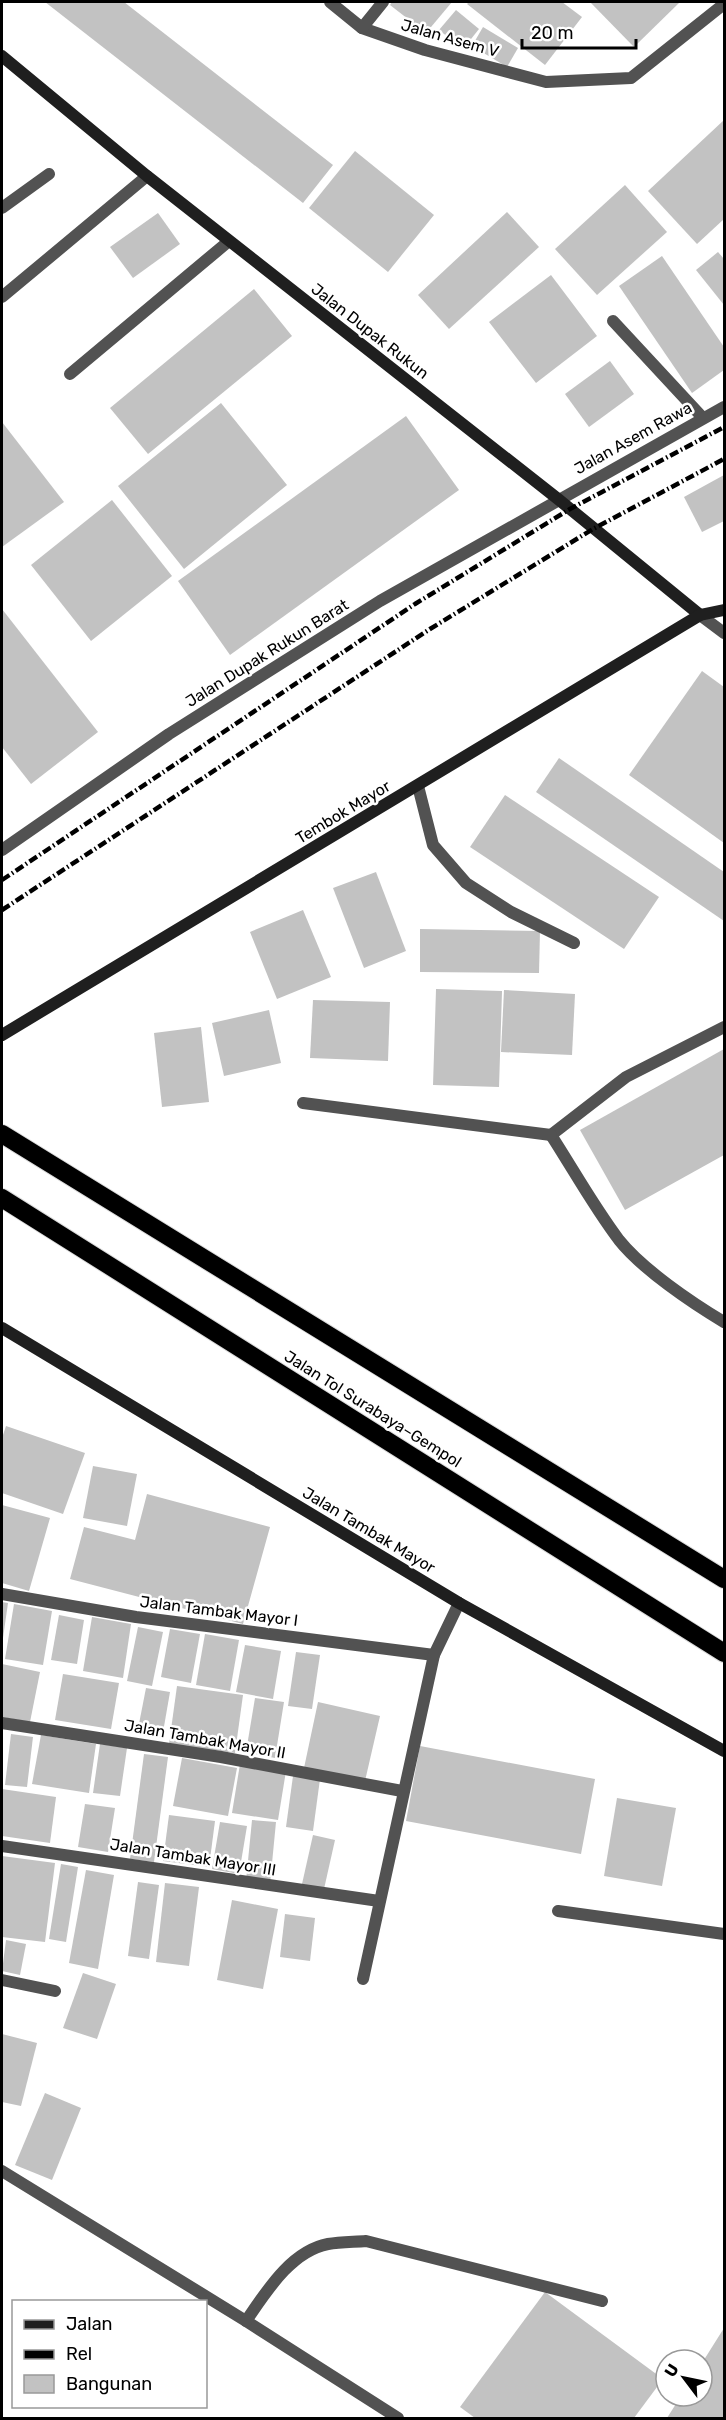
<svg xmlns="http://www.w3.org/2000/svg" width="726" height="2420" viewBox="0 0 726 2420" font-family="Rubik,sans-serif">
  <rect width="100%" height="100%" fill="#fff"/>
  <g fill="#c2c2c2">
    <polygon points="45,2 124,2 333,165 303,203"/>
    <polygon points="392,2 452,2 426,33 390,5"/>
    <polygon points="469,2 562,2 582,17 545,65 467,4"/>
    <polygon points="590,2 680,2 634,47"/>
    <polygon points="456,10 479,29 463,49 439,30"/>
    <polygon points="483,27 518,48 507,67 472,46"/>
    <polygon points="724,120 724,219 697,244 648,191"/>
    <polygon points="355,151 434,215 388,272 309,208"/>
    <polygon points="625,185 667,232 597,295 555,249"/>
    <polygon points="507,212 539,247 449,329 418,295"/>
    <polygon points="158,213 180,244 133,278 110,247"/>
    <polygon points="718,252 724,259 724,305 696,270"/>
    <polygon points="662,256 724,347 724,370 692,393 619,286"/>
    <polygon points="551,275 597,336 536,383 489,322"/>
    <polygon points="254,289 292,336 148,454 110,408"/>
    <polygon points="610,361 634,394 589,427 565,394"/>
    <polygon points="221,403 287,485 184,569 118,486"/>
    <polygon points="406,416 459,490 230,655 178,581"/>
    <polygon points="2,422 64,502 2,547"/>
    <polygon points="724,475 724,521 702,532 684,497"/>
    <polygon points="112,500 172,576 91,641 31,565"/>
    <polygon points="2,609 98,732 31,784 2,747"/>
    <polygon points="702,671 724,687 724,843 629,775"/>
    <polygon points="559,758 724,872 724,921 536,792"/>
    <polygon points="505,795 659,897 624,949 470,847"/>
    <polygon points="376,872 406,951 364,968 333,888"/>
    <polygon points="303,910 331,977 277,999 250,932"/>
    <polygon points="420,929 540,931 539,973 420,972"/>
    <polygon points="436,989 502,991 499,1087 433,1085"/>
    <polygon points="504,990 575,994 572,1055 501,1052"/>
    <polygon points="313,1000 390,1002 388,1061 310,1058"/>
    <polygon points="269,1010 281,1063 224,1076 212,1023"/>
    <polygon points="201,1027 209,1102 162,1107 154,1033"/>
    <polygon points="724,1049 724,1155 625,1210 580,1130"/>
    <polygon points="6,1426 85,1453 63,1514 2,1493 2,1438"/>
    <polygon points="93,1466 137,1474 127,1526 83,1518"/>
    <polygon points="147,1494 270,1527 243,1624 70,1579 84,1527 135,1540"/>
    <polygon points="2,1505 50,1518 29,1591 2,1583"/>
    <polygon points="2,1602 8,1603 3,1638 2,1638"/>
    <polygon points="14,1604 52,1611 43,1665 5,1659"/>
    <polygon points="59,1615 84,1620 77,1664 51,1660"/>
    <polygon points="92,1617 131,1624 123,1678 83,1671"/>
    <polygon points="138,1627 163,1632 152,1686 127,1681"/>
    <polygon points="170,1629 200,1634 191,1683 161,1677"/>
    <polygon points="205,1634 239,1640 230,1691 196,1685"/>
    <polygon points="245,1645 281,1651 273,1699 236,1692"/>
    <polygon points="296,1652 320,1655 312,1709 288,1706"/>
    <polygon points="2,1664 40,1672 30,1722 2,1717"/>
    <polygon points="63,1674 119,1683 111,1729 55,1720"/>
    <polygon points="177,1686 243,1695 235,1753 169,1744"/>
    <polygon points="146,1688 170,1692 162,1738 137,1734"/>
    <polygon points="255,1698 284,1702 275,1758 246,1752"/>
    <polygon points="318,1702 380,1716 365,1781 304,1768"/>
    <polygon points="11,1734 33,1737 27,1787 5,1785"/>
    <polygon points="41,1735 96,1744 89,1793 32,1784"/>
    <polygon points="100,1744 127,1748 120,1796 93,1793"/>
    <polygon points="420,1746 595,1779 581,1854 406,1821"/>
    <polygon points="144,1754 168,1757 154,1862 130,1859"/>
    <polygon points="182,1758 237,1768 228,1816 173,1806"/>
    <polygon points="240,1764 286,1771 278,1820 232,1813"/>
    <polygon points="293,1776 320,1779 313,1831 286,1827"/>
    <polygon points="2,1789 56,1797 50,1843 2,1836"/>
    <polygon points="617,1798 676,1808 662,1886 604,1876"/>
    <polygon points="85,1804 115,1808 108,1852 78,1847"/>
    <polygon points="169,1815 215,1821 209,1867 163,1861"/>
    <polygon points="252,1820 276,1822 270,1884 246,1881"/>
    <polygon points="220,1822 247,1826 239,1874 212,1869"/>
    <polygon points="313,1835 335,1840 324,1889 302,1884"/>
    <polygon points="2,1856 55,1863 45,1942 2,1937"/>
    <polygon points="61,1864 78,1867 66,1942 49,1939"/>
    <polygon points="86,1870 114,1875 98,1969 69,1963"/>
    <polygon points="138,1882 159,1885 149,1959 128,1956"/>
    <polygon points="165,1883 199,1887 189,1966 156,1962"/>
    <polygon points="232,1900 278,1909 263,1989 217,1980"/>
    <polygon points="285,1914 315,1918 310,1961 280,1957"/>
    <polygon points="6,1940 26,1944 20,1975 2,1971"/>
    <polygon points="83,1973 116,1984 97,2039 63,2028"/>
    <polygon points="2,2034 37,2043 21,2106 2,2102"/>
    <polygon points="45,2093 81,2108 52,2180 15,2165"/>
    <polygon points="545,2292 663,2379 634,2418 475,2418 460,2407"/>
    <polygon points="724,2328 724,2418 667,2418 681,2396 702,2396 702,2363"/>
  </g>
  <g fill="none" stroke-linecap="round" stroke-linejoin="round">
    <defs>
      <g id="highway">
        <polyline points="2,1134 724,1579"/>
        <polyline points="2,1198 724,1653"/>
      </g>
    </defs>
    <use href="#highway" stroke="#dbdbdb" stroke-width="20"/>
    <g stroke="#525252" stroke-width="12">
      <polyline points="2,208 49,174"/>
      <polyline points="2,297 147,176"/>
      <polyline points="613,321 703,418"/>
      <polyline points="70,374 229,241"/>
      <polyline points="418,786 433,845 466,883 511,912 574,943"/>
      <path d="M724,1027L626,1077L551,1135C573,1169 594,1207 619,1240C642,1269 692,1303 724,1322"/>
      <polyline points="303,1103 551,1135"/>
      <polyline points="558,1911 724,1934"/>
      <polyline points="2,2171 246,2321 398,2418"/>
      <path d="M246,2321C266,2292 291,2251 328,2244C340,2242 354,2242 366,2241L602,2301"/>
    </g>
    <g stroke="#525252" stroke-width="12">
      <polyline points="330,2 362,28 425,50 546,82 631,78 724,4"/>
      <polyline points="362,28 383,2"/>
      <polyline points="700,615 724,633"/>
      <polyline points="2,850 169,734 380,601 724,407"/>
      <polyline points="2,1594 136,1617 434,1655"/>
      <polyline points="2,1723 221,1757 402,1791"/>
      <polyline points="2,1846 379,1901"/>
      <polyline points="363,1979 434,1655 459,1603"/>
      <polyline points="2,1980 55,1991"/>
    </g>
    <g stroke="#1f1f1f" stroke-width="12">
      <polyline points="2,56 147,176 558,499 700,615"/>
      <polyline points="2,1035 700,615 724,610"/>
      <polyline points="2,1328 459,1603 724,1751"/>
    </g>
    <use href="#highway" stroke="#000" stroke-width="18"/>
    <g stroke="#000" stroke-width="4.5" stroke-dasharray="9 3 1.5 3" stroke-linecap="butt">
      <polyline points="2,880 415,604 570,509 724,427"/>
      <polyline points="2,910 430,629 593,529 724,459"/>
    </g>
  </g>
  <g text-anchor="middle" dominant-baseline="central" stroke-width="5" stroke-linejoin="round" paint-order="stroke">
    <g font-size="16" fill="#000" stroke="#fff">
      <text transform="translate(450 38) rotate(16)">Jalan Asem V</text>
      <text transform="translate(370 331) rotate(38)">Jalan Dupak Rukun</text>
      <text transform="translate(633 438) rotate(-29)">Jalan Asem Rawa</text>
      <text transform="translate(267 653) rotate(-32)">Jalan Dupak Rukun Barat</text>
      <text transform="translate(343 812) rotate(-31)">Tembok Mayor</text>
      <text transform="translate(373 1409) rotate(32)">Jalan Tol Surabaya–Gempol</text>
      <text transform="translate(369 1530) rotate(31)">Jalan Tambak Mayor</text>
      <text transform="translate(219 1611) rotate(7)">Jalan Tambak Mayor I</text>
      <text transform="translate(205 1739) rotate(10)">Jalan Tambak Mayor II</text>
      <text transform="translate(193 1857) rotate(9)">Jalan Tambak Mayor III</text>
    </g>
  </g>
  <rect width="726" height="2420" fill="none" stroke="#000000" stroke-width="6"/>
  <rect x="12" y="2300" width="195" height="108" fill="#ffffff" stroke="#999999" stroke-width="1.5"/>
  <rect x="24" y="2320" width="30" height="9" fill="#1f1f1f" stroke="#999999" stroke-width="1.5"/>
  <text x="66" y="2330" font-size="18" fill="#000000">Jalan</text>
  <rect x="24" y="2350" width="30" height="9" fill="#000000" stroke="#999999" stroke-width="1.5"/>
  <text x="66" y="2360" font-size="18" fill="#000000">Rel</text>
  <rect x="24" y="2375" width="30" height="18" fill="#c2c2c2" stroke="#999999" stroke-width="1.5"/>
  <text x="66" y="2390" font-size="18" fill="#000000">Bangunan</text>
  <g transform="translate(684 2378) rotate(302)"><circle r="28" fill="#ffffff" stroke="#999999" stroke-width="1.5"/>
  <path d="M0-4.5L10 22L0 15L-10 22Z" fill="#000000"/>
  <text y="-9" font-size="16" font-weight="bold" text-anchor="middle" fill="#000000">U</text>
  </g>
  <path d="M522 39v9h114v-9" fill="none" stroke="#000000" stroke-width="3"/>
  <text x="531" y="39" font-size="18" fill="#000000" stroke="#ffffff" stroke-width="4.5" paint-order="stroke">20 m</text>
</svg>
